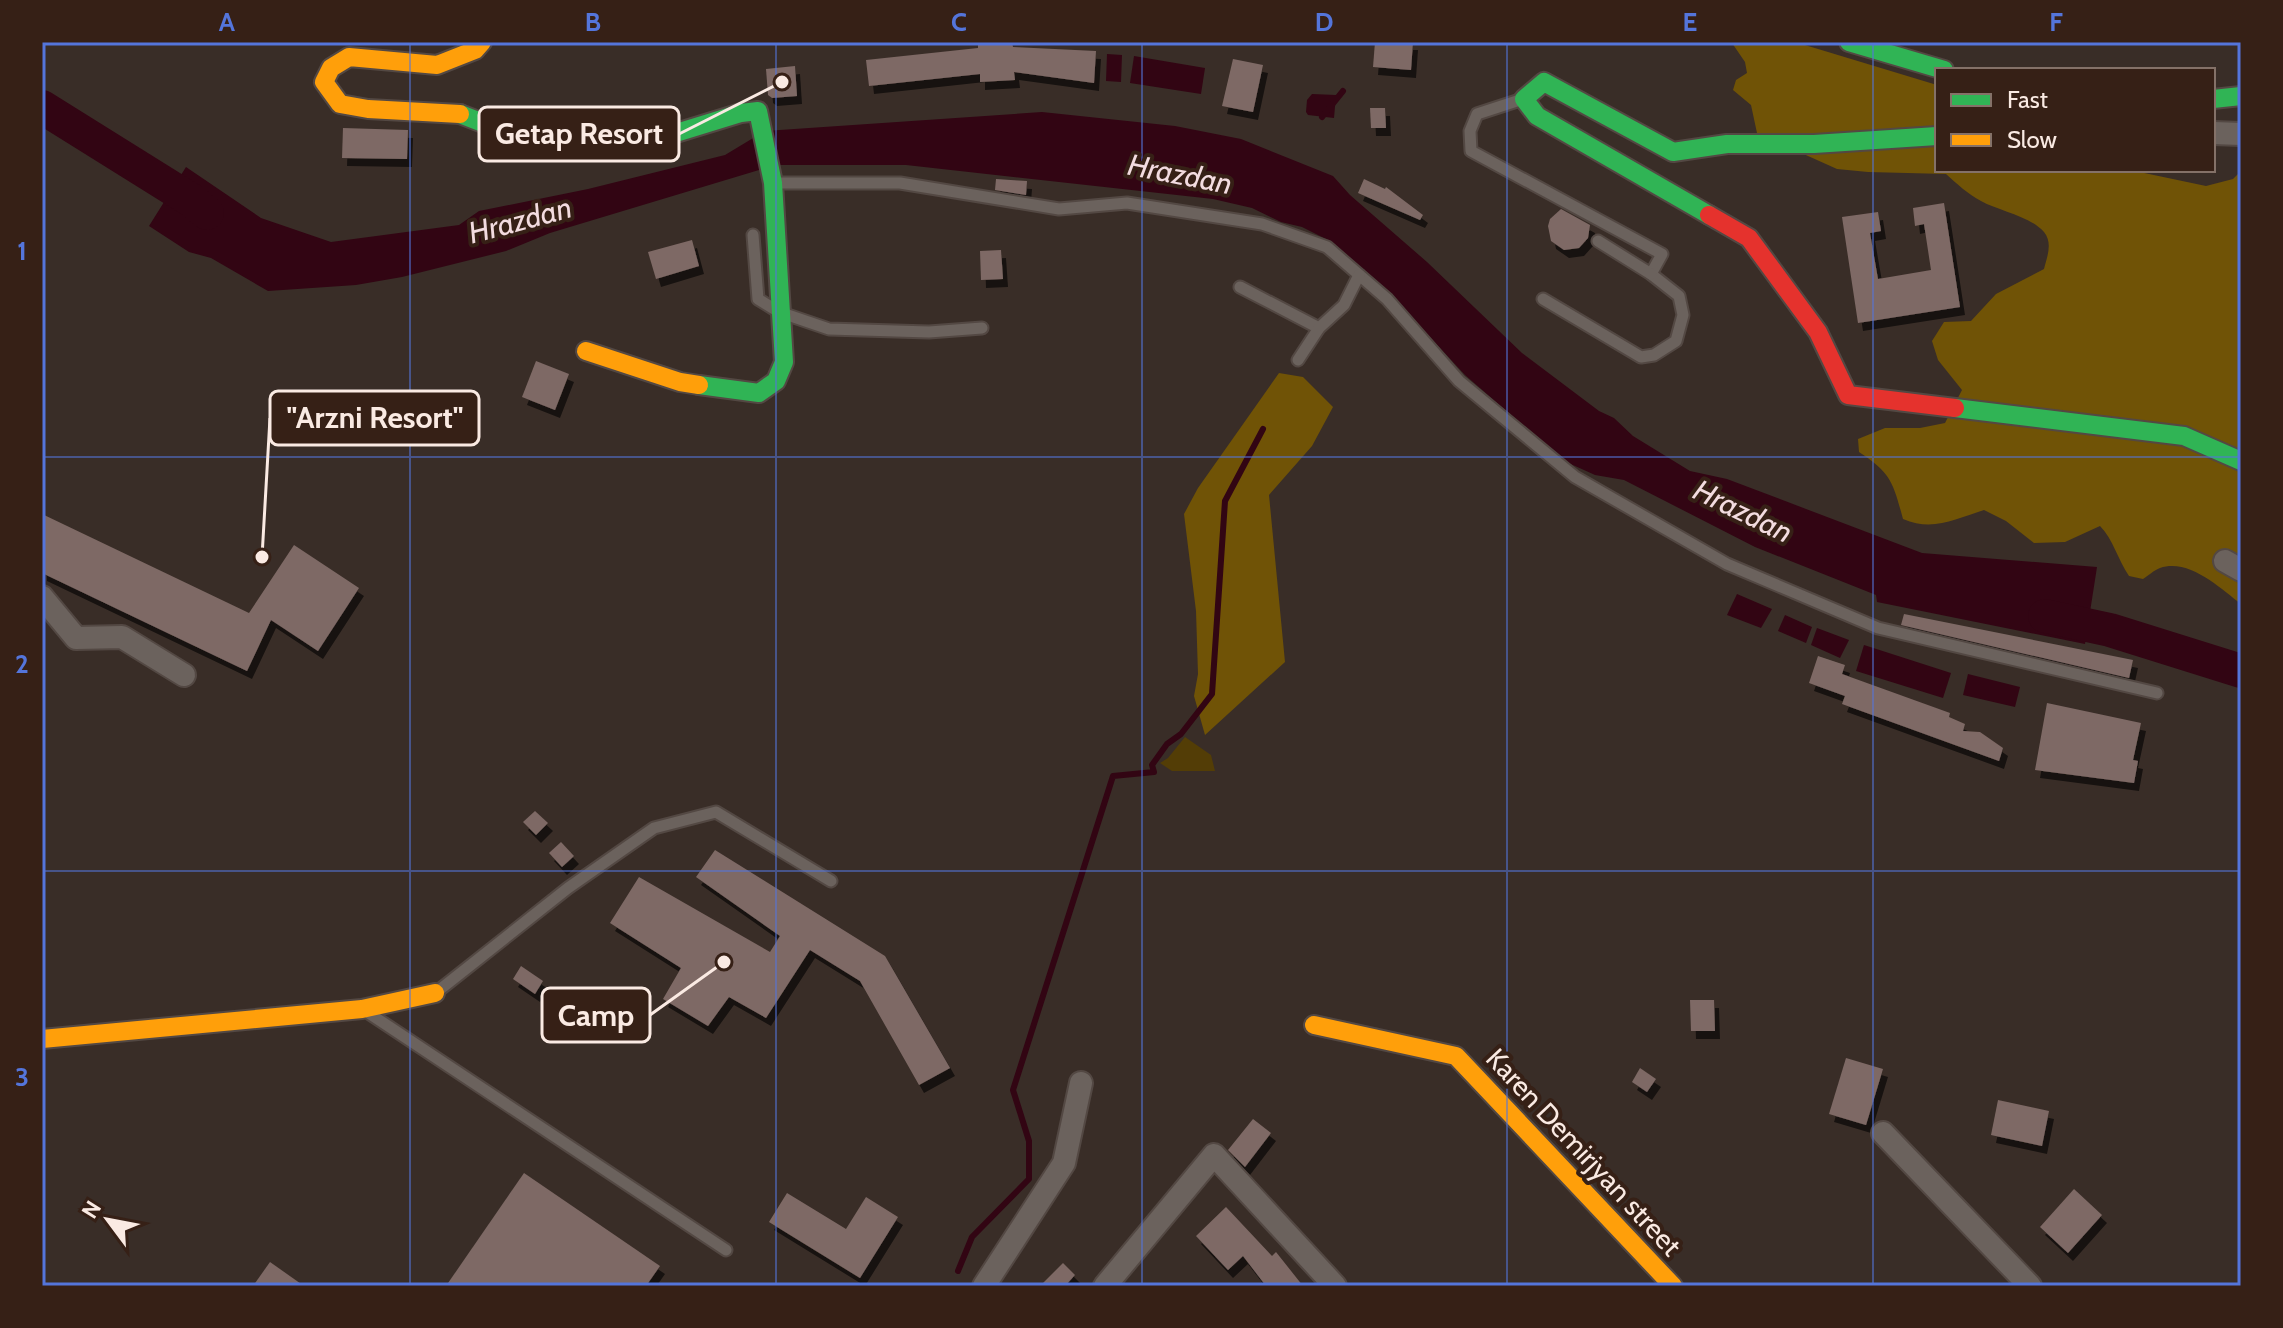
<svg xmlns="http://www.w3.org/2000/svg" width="2283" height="1328" viewBox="0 0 2283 1328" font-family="Cabin,sans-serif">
  <defs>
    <filter id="shadow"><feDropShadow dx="5" dy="8" stdDeviation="0" flood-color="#0009"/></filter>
  </defs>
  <rect width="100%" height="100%" fill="#392d27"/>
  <polygon fill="#533d06" points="1185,737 1211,755 1215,771 1172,771 1160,763 1168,758"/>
  <g fill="#705306">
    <path d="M1735,42H1795L1937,85V170H2130L2206,186L2233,179L2241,171V604C2220,588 2189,558 2160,568C2154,570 2148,576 2143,579L2129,576C2118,560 2113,539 2100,526L2065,542L2034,543L2006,521L1984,510C1955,519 1933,532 1903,519C1893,482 1891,473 1859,452L1858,439L1885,428H1920L1945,423L1962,390L1938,360L1932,341L1944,322L1971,321L1996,294L2044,269C2047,257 2053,243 2044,232C2030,216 1999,211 1981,201C1968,194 1957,184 1946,174L1868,172L1837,169L1757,133L1751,105L1733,90L1736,80L1747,73L1745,62L1732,43Z"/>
    <polygon points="1279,373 1303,377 1333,407 1312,446 1269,495 1285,662 1205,735 1194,696 1198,674 1196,611 1184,514 1198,488"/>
  </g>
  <g fill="#320513">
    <polygon points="1107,54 1122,55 1121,82 1106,81"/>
    <polygon points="1134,56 1205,68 1201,94 1130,83"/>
    <polygon points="1312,94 1336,95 1334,118 1308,115 1306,112 1307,100"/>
    <polygon points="1042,112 1175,126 1241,139 1333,176 1350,195 1427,262 1522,353 1599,411 1614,418 1633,436 1690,471 1727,479 1922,553 2097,567 2085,644 1877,602 1876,595 1755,547 1624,480 1595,475 1564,461 1465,375 1392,296 1330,241 1302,227 1281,222 1252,208 1213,199 906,165 776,165 550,233 506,251 402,277 356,285 268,291 211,258 189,252 149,226 186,167 261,218 331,242 459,225 479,211 588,189 725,155 765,131"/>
    <polygon points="1737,594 1772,609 1761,628 1727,615"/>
    <polygon points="1785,615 1812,627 1806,643 1778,631"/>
    <polygon points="1817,628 1849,640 1840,658 1811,645"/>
    <polygon points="1864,645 1951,673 1943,698 1856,671"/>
    <polygon points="1968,674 2020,687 2015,707 1963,695"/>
  </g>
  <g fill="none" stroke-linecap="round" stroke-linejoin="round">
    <g stroke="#320513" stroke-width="6">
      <polyline points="1322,117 1343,91"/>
      <polyline points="958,1271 972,1237 1029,1179 1029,1141 1013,1090 1113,776 1154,772 1152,765 1167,744 1181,734 1212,694 1225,501 1263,429"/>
    </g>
    <g stroke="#320513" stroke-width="34">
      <polyline points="42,107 191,200 207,213"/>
      <polyline points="2045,616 2110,630 2241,671"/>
    </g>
  </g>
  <g fill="#7e6965" filter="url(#shadow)">
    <polygon points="978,42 1012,42 1013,47 1096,51 1094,83 1014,72 1015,80 980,82 980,74 869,86 866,60 978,48"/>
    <polygon points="1375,42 1413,42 1411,70 1373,67"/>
    <polygon points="1233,59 1263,65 1253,112 1222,106"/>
    <polygon points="795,66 797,96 772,98 768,95 766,69"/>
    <polygon points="1370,108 1385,108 1386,128 1371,128"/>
    <polygon points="343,128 408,130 407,159 342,158"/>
    <polygon points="996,179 1027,181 1026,195 995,190"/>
    <polygon points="1364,179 1385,189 1386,187 1423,215 1420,220 1358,193"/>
    <polygon points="1944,203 1960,307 1858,323 1842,217 1878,212 1881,231 1870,233 1878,279 1931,270 1924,224 1915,226 1913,208"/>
    <polygon points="1561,209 1590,225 1588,238 1579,248 1564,250 1551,241 1548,226 1550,219"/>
    <polygon points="692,240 699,266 656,279 648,252"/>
    <polygon points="1001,250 1003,279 981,280 980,251"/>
    <polygon points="536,361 569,374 555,410 522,397"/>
    <polygon points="42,514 249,613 294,545 359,588 318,651 271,620 247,671 42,573"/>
    <polygon points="1904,614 2133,660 2129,678 1901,625"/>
    <polygon points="1818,656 1845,665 1842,674 1950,713 1949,717 1965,724 1963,731 1980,732 2003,748 1999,761 1842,704 1845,696 1809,683"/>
    <polygon points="2047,703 2141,723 2133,760 2138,761 2134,783 2035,770"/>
    <polygon points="535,811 548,823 536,835 523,822"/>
    <polygon points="561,842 574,856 562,867 549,853"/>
    <polygon points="715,850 885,956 950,1068 919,1085 860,981 810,950 766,1018 729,997 708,1026 663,999 681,968 610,923 639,877 770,952 780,936 696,877"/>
    <polygon points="521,966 543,981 535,994 513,979"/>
    <polygon points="1690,1000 1714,1000 1715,1031 1691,1031"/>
    <polygon points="1846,1058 1883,1069 1866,1125 1829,1114"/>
    <polygon points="1640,1068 1656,1079 1647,1092 1632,1082"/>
    <polygon points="1998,1100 2049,1111 2042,1146 1991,1135"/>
    <polygon points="1253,1119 1271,1133 1245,1167 1228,1150"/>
    <polygon points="524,1173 660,1266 646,1286 446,1286"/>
    <polygon points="2074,1189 2102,1215 2068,1253 2040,1227"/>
    <polygon points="787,1193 846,1229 866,1197 898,1217 860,1278 769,1222"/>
    <polygon points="1226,1207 1272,1256 1276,1252 1303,1286 1266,1286 1243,1256 1228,1270 1196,1236"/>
    <polygon points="270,1262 304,1286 253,1286"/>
    <polygon points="1063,1263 1075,1275 1065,1286 1040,1286"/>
  </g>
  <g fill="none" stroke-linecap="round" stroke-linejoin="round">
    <defs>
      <g id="lane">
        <polyline points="1523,99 1477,114 1470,131 1471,151 1662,254 1651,274 1679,296 1683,315 1676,341 1654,355 1641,357 1543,299"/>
        <polyline points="777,183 900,183 1059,209 1127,203 1262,224 1327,247 1387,299 1459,381 1575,477 1727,564 1878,628 2157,693"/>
        <polyline points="753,235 758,299 779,312 829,329 929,332 982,328"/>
        <polyline points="1598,241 1651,274"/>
        <polyline points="1240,287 1319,328"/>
        <polyline points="1298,360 1319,328 1344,305 1359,275"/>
        <polyline points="438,991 568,888 654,828 716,812 831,881"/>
        <polyline points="370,1014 726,1250"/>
      </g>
      <g id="street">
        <polyline points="2213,133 2241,134"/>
        <polyline points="2225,561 2241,570"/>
        <polyline points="42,597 76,638 122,637 184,675"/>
        <polyline points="1883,1133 2030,1286"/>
        <polyline points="984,1286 1064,1163 1081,1083"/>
        <polyline points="1105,1286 1214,1155 1335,1286"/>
      </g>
      <g id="fast">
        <polyline points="1849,42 1944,70"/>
        <polyline points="2213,99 2241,96"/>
        <polyline points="460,114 537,144 676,133 741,113 758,111 773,183 784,362 776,381 759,393 699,385"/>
        <polyline points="1709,215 1537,116 1524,99 1544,82 1673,152 1727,144 1814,144 1937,136"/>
        <polyline points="1955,408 2184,436 2241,461"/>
      </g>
      <g id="slow">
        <polyline points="460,114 368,109 340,104 324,82 331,68 349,57 437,65 475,50 482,42"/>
        <polyline points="586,351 680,382 699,385"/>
        <polyline points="1314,1025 1456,1056 1673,1286"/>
        <polyline points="42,1039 362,1009 435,993"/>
      </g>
      <polyline id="jam" points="1709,215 1749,238 1818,332 1848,395 1955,408"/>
    </defs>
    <use href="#lane" stroke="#534843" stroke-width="15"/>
    <use href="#street" stroke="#534843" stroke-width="26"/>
    <use href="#fast" stroke="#534843" stroke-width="22"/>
    <use href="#slow" stroke="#534843" stroke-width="22"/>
    <use href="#jam" stroke="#534843" stroke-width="22"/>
    <use href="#lane" stroke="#6b625d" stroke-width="11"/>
    <use href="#street" stroke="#6b625d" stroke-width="22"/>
    <use href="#fast" stroke="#30b455" stroke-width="18"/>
    <use href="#slow" stroke="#ff9f0a" stroke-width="18"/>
    <use href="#jam" stroke="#e5322d" stroke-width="18"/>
  </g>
  <path fill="none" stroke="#5475db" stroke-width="2" stroke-opacity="0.55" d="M410,42V1286M776,42V1286M1142,42V1286M1507,42V1286M1873,42V1286M42,457H2241M42,871H2241"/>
  <g text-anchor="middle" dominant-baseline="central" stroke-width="8" stroke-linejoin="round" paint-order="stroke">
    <g font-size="28" fill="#faeae3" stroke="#362016">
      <text transform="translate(1584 1152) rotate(47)">Karen Demirjyan street</text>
    </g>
    <g font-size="30" font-style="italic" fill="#f3dce0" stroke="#362016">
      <text transform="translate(1180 174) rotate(11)">Hrazdan</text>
      <text transform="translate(520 220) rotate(-15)">Hrazdan</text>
      <text transform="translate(1743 511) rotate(26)">Hrazdan</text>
    </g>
  </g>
  <path fill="none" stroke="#faeae3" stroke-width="3" d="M782 82L679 134M262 557L270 418M724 962L650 1015"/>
  <g fill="#faeae3" stroke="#362016" stroke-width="3">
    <circle cx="782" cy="82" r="8"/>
    <circle cx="262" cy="557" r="8"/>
    <circle cx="724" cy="962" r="8"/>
  </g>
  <g fill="#362016" stroke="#faeae3" stroke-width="3">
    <rect x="479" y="107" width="200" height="54" rx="8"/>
    <rect x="270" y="391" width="209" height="54" rx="8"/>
    <rect x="542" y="988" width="108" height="54" rx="8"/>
  </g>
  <g font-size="30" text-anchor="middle" font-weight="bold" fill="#faeae3">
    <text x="579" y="144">Getap Resort</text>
    <text x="375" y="428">"Arzni Resort"</text>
    <text x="596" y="1026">Camp</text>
  </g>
  <rect width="2283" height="1328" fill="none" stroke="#362016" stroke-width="88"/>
  <rect x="1935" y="68" width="280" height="104" fill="#362016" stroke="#847168" stroke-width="2"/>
  <rect x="1951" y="94" width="40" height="12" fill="#30b455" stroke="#847168" stroke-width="2"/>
  <text x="2007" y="108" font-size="24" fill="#faeae3">Fast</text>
  <rect x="1951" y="134" width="40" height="12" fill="#ff9f0a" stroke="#847168" stroke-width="2"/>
  <text x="2007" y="148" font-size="24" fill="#faeae3">Slow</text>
  <g transform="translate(108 1220) rotate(302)" stroke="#362016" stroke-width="6" paint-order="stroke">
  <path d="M0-6L14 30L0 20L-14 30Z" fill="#faeae3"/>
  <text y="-12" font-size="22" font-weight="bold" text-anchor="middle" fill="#faeae3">N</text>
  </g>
  <rect x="44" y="44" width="2195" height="1240" fill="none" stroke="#5475db" stroke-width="3"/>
  <g font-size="26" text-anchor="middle" font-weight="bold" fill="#5475db">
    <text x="227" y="31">A</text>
    <text x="593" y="31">B</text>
    <text x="959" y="31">C</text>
    <text x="1324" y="31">D</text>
    <text x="1690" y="31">E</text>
    <text x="2056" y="31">F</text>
    <text x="22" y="260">1</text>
    <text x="22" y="673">2</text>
    <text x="22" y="1086">3</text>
  </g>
</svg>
